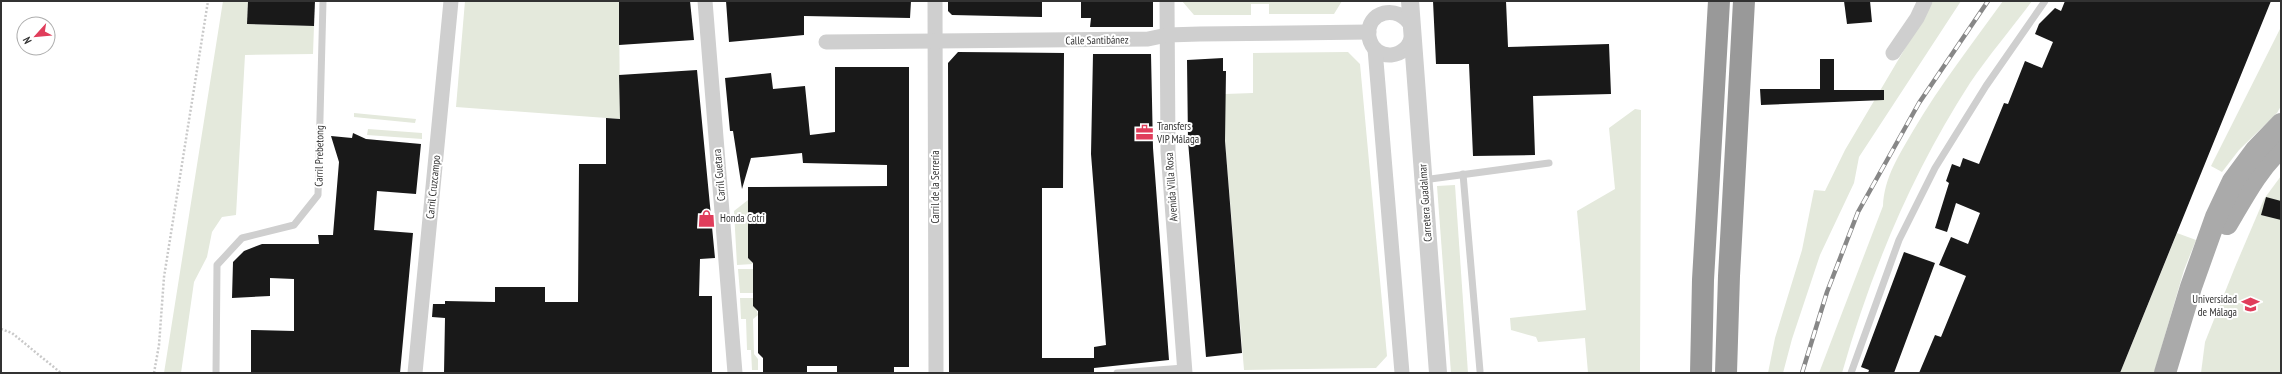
<svg xmlns="http://www.w3.org/2000/svg" width="2282" height="374" viewBox="0 0 2282 374" font-family="'PT Sans Narrow',sans-serif">
  <rect width="100%" height="100%" fill="#fff"/>
  <g fill="#e4e9dc">
    <polygon points="223,1 248,1 247,24 314,26 313,54 245,55 236,215 222,217 212,232 207,257 194,282 181,373 164,373"/>
    <polygon points="465,1 619,1 620,119 456,107"/>
    <polygon points="1182,1 1342,1 1334,14 1269,14 1269,4 1251,4 1251,15 1194,15"/>
    <polygon points="1933,1 1961,1 1859,157 1854,183 1820,255 1792,339 1783,373 1768,373 1775,338 1802,250 1814,190 1825,191 1845,150"/>
    <path d="M2003,1H2032C2012,28 1989,55 1970,83C1912,173 1871,271 1842,373H1819L1883,206C1884,178 1899,155 1913,131C1940,85 1972,44 2003,1Z"/>
    <polygon points="2281,27 2281,106 2277,113 2239,150 2222,172 2211,166"/>
    <polygon points="1348,52 1360,64 1387,356 1376,368 1244,370 1225,141 1225,94 1253,93 1253,53"/>
    <polygon points="1635,109 1641,110 1640,373 1588,373 1585,338 1538,342 1536,337 1511,330 1510,318 1586,310 1577,211 1615,189 1609,128"/>
    <polygon points="354,113 416,119 415,123 354,117"/>
    <polygon points="368,129 422,133 422,139 367,135"/>
    <polygon points="2281,176 2281,373 2201,373 2205,342 2235,267 2264,199"/>
    <polygon points="1455,185 1468,373 1451,373 1437,186"/>
    <polygon points="748,200 748,258 753,264 737,265 734,211"/>
    <polygon points="2177,233 2196,240 2184,270 2154,373 2120,373"/>
    <polygon points="738,269 753,269 753,293 740,293"/>
    <polygon points="740,298 753,298 758,315 753,319 754,354 758,359 758,370 752,370 751,350 747,350 746,319 741,319"/>
  </g>
  <g fill="#191919">
    <polygon points="248,1 315,1 314,26 247,24"/>
    <polygon points="619,1 690,1 694,40 619,45"/>
    <polygon points="726,1 911,1 910,18 804,16 804,35 729,42"/>
    <polygon points="948,1 1042,1 1042,17 952,15 948,11"/>
    <polygon points="1081,1 1153,1 1153,27 1090,27 1091,18 1081,18"/>
    <polygon points="1433,1 1506,1 1508,47 1609,44 1611,94 1533,96 1535,155 1473,156 1469,64 1436,64"/>
    <polygon points="1844,1 1870,1 1872,22 1847,24"/>
    <polygon points="2065,1 2271,1 2120,373 1919,373 1935,335 1941,337 1966,276 1939,265 1951,237 1968,244 1980,213 1956,203 1947,232 1935,228 1949,183 1946,181 1952,164 1960,167 1963,158 1979,164 2004,103 2008,104 2025,61 2042,68 2053,42 2035,34 2039,24 2055,8 2061,11"/>
    <polygon points="958,52 1064,53 1063,188 1042,188 1042,358 1094,358 1094,347 1106,345 1091,154 1093,54 1151,54 1153,148 1169,360 1094,368 1094,373 949,373 948,63"/>
    <polygon points="1223,58 1223,71 1226,71 1225,141 1242,353 1206,357 1188,141 1187,60"/>
    <polygon points="1820,59 1834,59 1834,90 1884,90 1884,100 1761,105 1760,89 1820,89"/>
    <polygon points="835,67 909,67 909,367 894,367 894,373 837,373 837,366 807,366 807,373 763,373 763,358 758,353 758,311 753,306 753,263 748,258 748,187 887,186 887,165 803,163 802,153 751,158 742,189 733,131 730,131 725,78 771,73 773,89 805,86 810,135 835,132"/>
    <polygon points="697,70 715,258 700,259 699,296 712,296 712,373 444,373 445,318 432,317 433,304 445,304 445,301 495,302 495,287 545,287 545,302 578,302 579,164 606,164 606,118 620,119 619,75"/>
    <polygon points="353,133 366,139 421,144 416,194 377,191 374,230 413,233 400,373 251,373 251,330 294,331 294,279 270,278 270,296 232,298 233,262 244,251 262,244 319,244 318,235 333,235 339,162 331,136 352,138"/>
    <polygon points="2266,197 2281,201 2281,220 2261,215"/>
    <polygon points="1904,252 1935,263 1894,373 1868,373 1869,370 1861,367"/>
  </g>
  <g fill="none" stroke-linecap="round" stroke-linejoin="round">
    <g stroke="#c9c9c9" stroke-width="2.5" stroke-dasharray="2 2" stroke-linecap="butt">
      <polyline points="1,329 12,333 61,373"/>
      <polyline points="154,373 159,345 164,277 208,1"/>
    </g>
    <g stroke="#cfcfcf" stroke-width="7">
      <polyline points="1463,174 1480,371"/>
      <polyline points="1423,180 1549,163"/>
      <polyline points="216,373 217,265 242,238 294,225 318,195 323,1"/>
      <polyline points="1117,373 1184,368"/>
      <polyline points="1851,373 1899,240 1935,168 1986,86 2045,1"/>
    </g>
    <g stroke="#cfcfcf" stroke-width="15">
      <polyline points="705,1 735,373"/>
      <polyline points="935,1 936,373"/>
      <polyline points="1167,1 1168,151 1185,373"/>
      <path d="M1411,26C1399,3 1365,11 1369,37C1374,63 1409,60 1412,34"/>
      <polyline points="826,42 1148,39 1167,35 1200,34 1369,32"/>
      <polyline points="1375,49 1402,373"/>
      <polyline points="1893,53 1917,18 1925,1"/>
      <polyline points="415,373 451,1"/>
    </g>
    <polyline stroke="#cfcfcf" stroke-width="18" points="1410,1 1438,373"/>
    <g stroke="#aaa" stroke-width="22">
      <path d="M2227,224C2243,197 2258,168 2281,147"/>
      <polyline points="2165,373 2191,287 2216,217 2233,181 2256,150 2281,124"/>
    </g>
    <g stroke="#999" stroke-width="22">
      <polyline points="1701,373 1703,280 1719,1"/>
      <polyline points="1726,373 1729,276 1744,1"/>
    </g>
    <defs>
      <polyline id="rail" points="1802,373 1827,292 1858,212 1919,103 1988,1"/>
    </defs>
    <use href="#rail" stroke="#878787" stroke-width="4.5"/>
    <use href="#rail" stroke="#fff" stroke-width="3" stroke-dasharray="9" stroke-linecap="butt"/>
  </g>
  <defs>
    <symbol id="office-bare" viewBox="-9 -9 18 18"><path d="M-6-3h4V-5.5h4V-3h4V5H-6ZM-1-4.5V-3h2v-1.5ZM-6 0V1H6V0Z" fill="#e03d5b" stroke="#fff" stroke-width="2.5" paint-order="stroke"/></symbol>
    <symbol id="shop-bare" viewBox="-9 -9 18 18"><path d="M-5-2.5h2.3a2.7 3.5 0 0 1 5.4 0H5L5.5 6h-11ZM-1.5-2.5h3a1.5 2.3 0 0 0-3 0Z" fill="#e03d5b" stroke="#fff" stroke-width="2.5" paint-order="stroke"/></symbol>
    <symbol id="university-bare" viewBox="-9 -9 18 18"><path d="M0-5L7-2L0 1L-7-2ZM-4 1L0 2.5L4 1V4Q0 6-4 4Z" fill="#e03d5b" stroke="#fff" stroke-width="2.5" paint-order="stroke"/></symbol>
  </defs>
  <g fill-rule="evenodd">
    <use href="#office-bare" x="1132" y="120" width="25" height="25"/>
    <use href="#shop-bare" x="694" y="206" width="25" height="25"/>
    <use href="#university-bare" x="2238" y="292" width="25" height="25"/>
  </g>
  <g text-anchor="middle" dominant-baseline="central" stroke-width="4" stroke-linejoin="round" paint-order="stroke">
    <g font-size="11" fill="#323232" stroke="#fff">
      <text transform="translate(1097 40) rotate(-1)">Calle Santibánez</text>
      <text transform="translate(319 156) rotate(-89)">Carril Prebetong</text>
      <text transform="translate(719 175) rotate(-95)">Carril Guetara</text>
      <text transform="translate(433 187) rotate(-84)">Carril Cruzcampo</text>
      <text transform="translate(935 187) rotate(-90)">Carril de la Serrería</text>
      <text transform="translate(1171 187) rotate(-94)">Avenida Villa Rosa</text>
      <text transform="translate(1425 203) rotate(-94)">Carretera Guadalmar</text>
    </g>
    <g font-size="11" fill="#323232" stroke="#fff" text-anchor="start">
      <text x="1157" y="126">Transfers<tspan x="1157" dy="13">VIP Málaga</tspan></text>
      <text x="720" y="218">Honda Cotri</text>
      <text x="2237" y="299" text-anchor="end">Universidad<tspan x="2237" dy="13">de Málaga</tspan></text>
    </g>
  </g>
  <rect width="2282" height="374" fill="none" stroke="#323232" stroke-width="4"/>
  <g transform="translate(36 36) rotate(243)"><circle r="19" fill="#ffffff" stroke="#adadad"/>
  <path d="M0-3L7 15L0 10L-7 15Z" fill="#e03d5b"/>
  <text y="-6" font-size="11" font-weight="bold" text-anchor="middle" fill="#323232">N</text>
  </g>
</svg>
